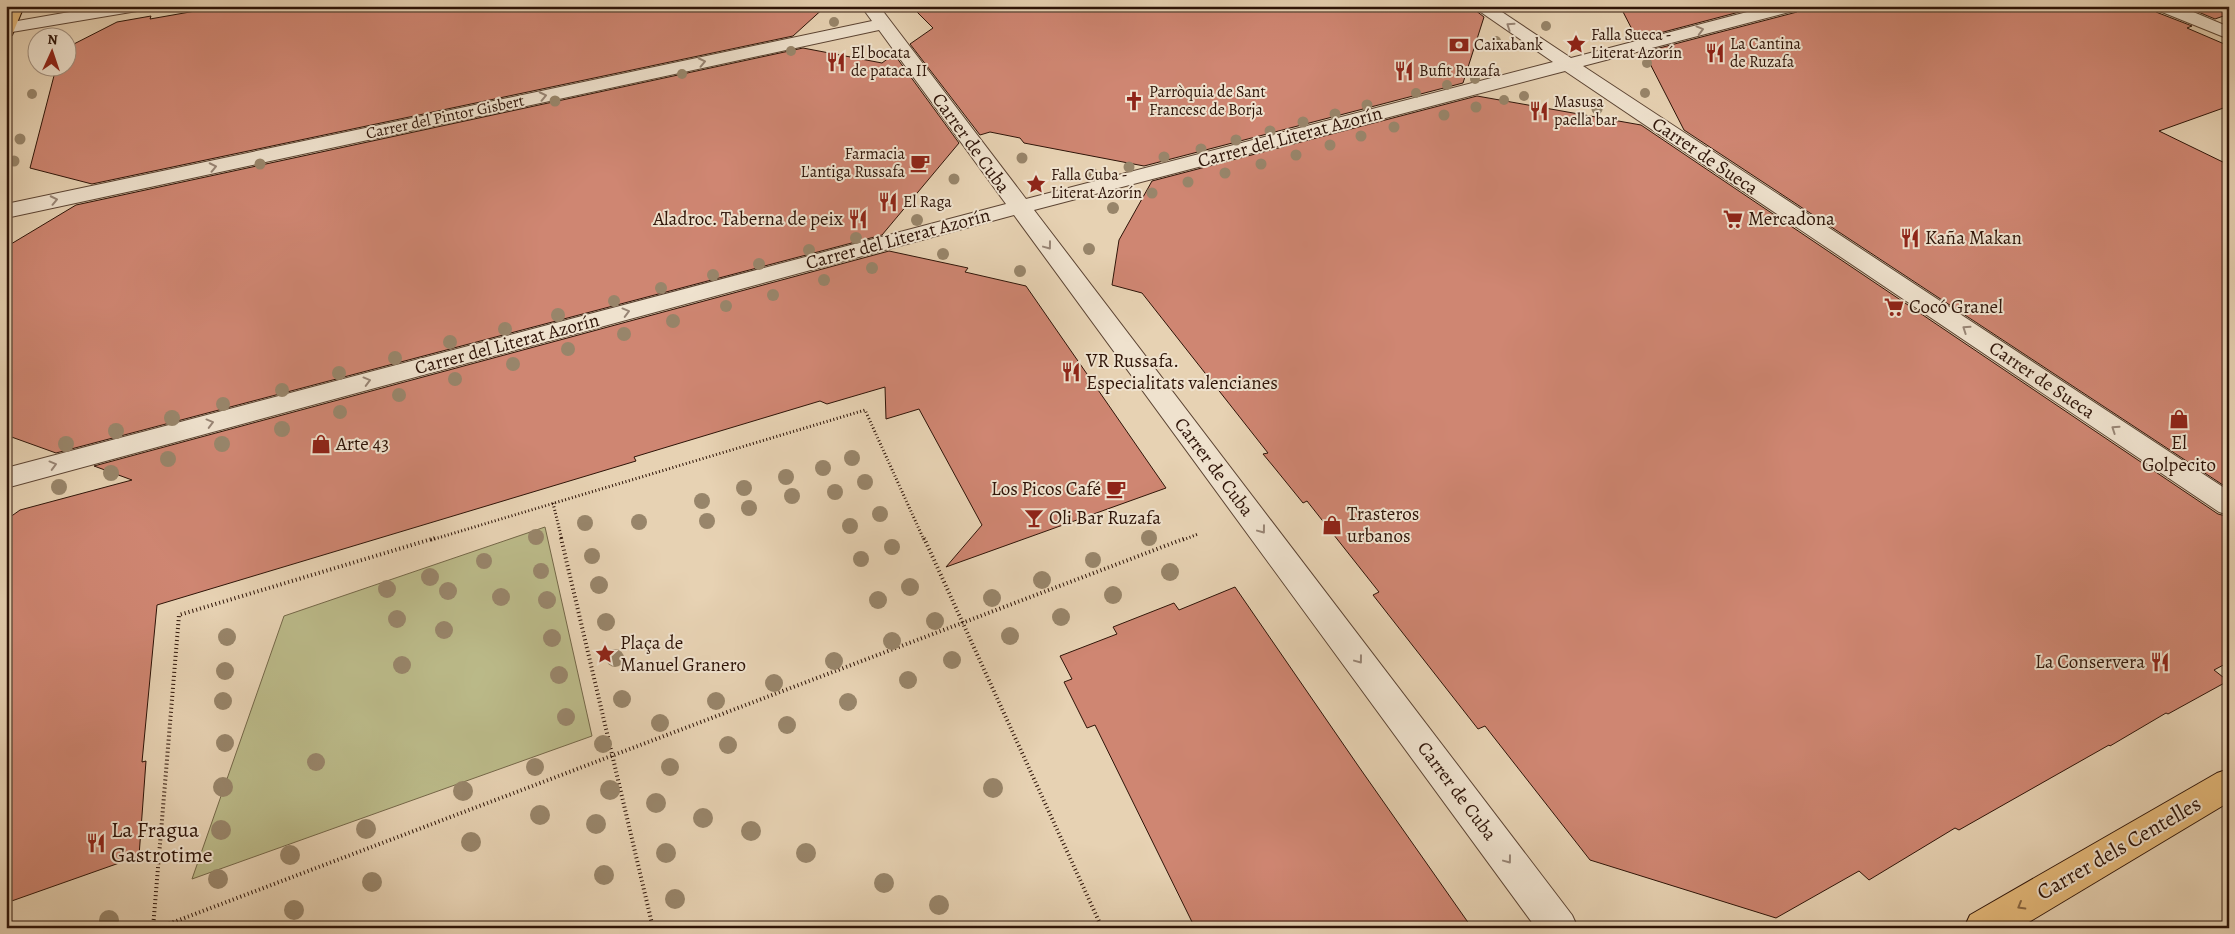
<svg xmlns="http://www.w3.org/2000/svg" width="2235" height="934" viewBox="0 0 2235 934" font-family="Alegreya,serif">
  <rect width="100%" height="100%" fill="#e7d2b3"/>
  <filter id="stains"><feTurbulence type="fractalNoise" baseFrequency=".004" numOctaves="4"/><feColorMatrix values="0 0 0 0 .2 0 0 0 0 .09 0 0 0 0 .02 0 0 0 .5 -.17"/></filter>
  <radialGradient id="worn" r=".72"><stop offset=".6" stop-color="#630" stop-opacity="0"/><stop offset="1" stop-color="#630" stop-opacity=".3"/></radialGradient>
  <polygon fill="#bbba89" stroke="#746748" points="545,527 592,736 192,879 284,616"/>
  <g fill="#cf8672" stroke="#2e1408">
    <polygon points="224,6 826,6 793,36 92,184 30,168 56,68 68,68 68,47 117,22 151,16 150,19"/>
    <polygon points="911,6 1470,6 1484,17 1463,83 1144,166 1024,143 1020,138 990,132 980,135 910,44 933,28"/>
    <polygon points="1620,6 1762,6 1637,39"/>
    <polygon points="1802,6 2152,6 2156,12 2192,26 2187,28 2229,46 2229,106 2159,131 2229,165 2229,489 1684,130 1644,52 1797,12"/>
    <polygon points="2184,6 2228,6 2229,14 2215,19"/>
    <polygon points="803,48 882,63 894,54 959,143 882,235 56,453 6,435 6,247 76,205"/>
    <polygon points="1477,96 1641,125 2218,514 2229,517 2229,662 2214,670 2228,681 2168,714 2166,713 2110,746 2109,745 1959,830 1955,828 1869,880 1859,871 1776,918 1590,860 1485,726 1478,729 1373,595 1379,592 1307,501 1303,503 1273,466 1263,454 1268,453 1142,293 1112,285 1119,240 1152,181"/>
    <polygon points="889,251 968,268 965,272 1026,286 1166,488 946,567 982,525 919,409 886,419 885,387 827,404 820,401 677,444 634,457 636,461 157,605 142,762 146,761 139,856 6,903 6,520 20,510 132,480 94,466"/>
    <polygon points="1235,587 1359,767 1472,928 1195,928 1095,725 1087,728 1064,682 1072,679 1060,656 1117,634 1113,627 1174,603 1179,610"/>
  </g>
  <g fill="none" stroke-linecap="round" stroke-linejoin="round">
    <defs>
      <g id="minor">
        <polygon points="104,6 146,6 143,10 137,11 6,33 6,23"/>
        <polygon points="861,6 879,6 1026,199 1553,62 1472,6 1493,6 1571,58 1770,6 1800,6 1797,10 1583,66 2229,491 2229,515 2219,512 1565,71 1034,210 1572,915 1578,928 1536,928 1014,215 6,488 6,468 1006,204 879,30 6,218 6,204 872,21"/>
        <polygon points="2154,6 2179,6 2229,27 2229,39 2157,10"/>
      </g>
      <g id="major">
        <polygon points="6,6 24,6 12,35 6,36"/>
        <polygon points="2229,769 2229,802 2019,928 1964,928 1970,915 2217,773"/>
      </g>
    </defs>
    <use href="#minor" stroke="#5c4433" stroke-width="2"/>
    <use href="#major" stroke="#2e1408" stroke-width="2"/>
    <g stroke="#2e1408" stroke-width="3" stroke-dasharray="1 2.5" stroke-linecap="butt">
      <polyline points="553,503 562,540"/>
      <polyline points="431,540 865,410 924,540"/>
      <polyline points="1183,540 1198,534"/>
    </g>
    <g stroke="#2e1408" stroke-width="4" stroke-dasharray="1 3" stroke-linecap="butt">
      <polyline points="561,538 653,928"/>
      <polyline points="924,538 1102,928"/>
      <polyline points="153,928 179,615 435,538"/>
      <polyline points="158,928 1186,538"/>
    </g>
    <use href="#minor" fill="#efe2ce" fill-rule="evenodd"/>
    <use href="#major" fill="#e4b97a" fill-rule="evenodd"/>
  </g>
  <g fill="#98856a">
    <circle cx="834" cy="22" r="5"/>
    <circle cx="1546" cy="26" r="5"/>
    <circle cx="1613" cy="37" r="5"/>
    <circle cx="1496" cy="41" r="5"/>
    <circle cx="860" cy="50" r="5"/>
    <circle cx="791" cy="51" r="5"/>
    <circle cx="1647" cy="63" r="5"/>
    <circle cx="682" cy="74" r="5"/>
    <circle cx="1475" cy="79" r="5"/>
    <circle cx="1447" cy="85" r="5"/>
    <circle cx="1416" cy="93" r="5"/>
    <circle cx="1645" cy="93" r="5"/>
    <circle cx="32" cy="94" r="5"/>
    <circle cx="1524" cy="96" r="5"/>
    <circle cx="1504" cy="100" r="5"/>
    <circle cx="555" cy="101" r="5.5"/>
    <circle cx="1367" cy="105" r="5.5"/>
    <circle cx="1476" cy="107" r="5.5"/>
    <circle cx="1597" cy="109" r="5.5"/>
    <circle cx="1335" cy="114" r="5.5"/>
    <circle cx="1444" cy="115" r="5.5"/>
    <circle cx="1303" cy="122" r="5.5"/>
    <circle cx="1394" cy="127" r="5.5"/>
    <circle cx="1270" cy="131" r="5.5"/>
    <circle cx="1361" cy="136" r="5.5"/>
    <circle cx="20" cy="139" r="5.5"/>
    <circle cx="1236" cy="140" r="5.5"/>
    <circle cx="1330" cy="145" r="5.5"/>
    <circle cx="1201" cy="149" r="5.5"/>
    <circle cx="1296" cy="155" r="5.5"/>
    <circle cx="1164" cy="157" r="5.5"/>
    <circle cx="1022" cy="158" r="5.5"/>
    <circle cx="14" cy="161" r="5.5"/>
    <circle cx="260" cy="164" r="5.5"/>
    <circle cx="1261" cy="164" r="5.5"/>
    <circle cx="1129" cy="167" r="5.5"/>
    <circle cx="1092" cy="173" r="5.5"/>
    <circle cx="1225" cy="173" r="5.5"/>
    <circle cx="954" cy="179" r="5.5"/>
    <circle cx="1188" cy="182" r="5.5"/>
    <circle cx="1152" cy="193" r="5.5"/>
    <circle cx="1113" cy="208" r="6"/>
    <circle cx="917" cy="220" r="6"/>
    <circle cx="856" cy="238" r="6"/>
    <circle cx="1089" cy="249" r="6"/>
    <circle cx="809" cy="250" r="6"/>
    <circle cx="943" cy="254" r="6"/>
    <circle cx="759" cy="264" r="6"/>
    <circle cx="872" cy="268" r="6"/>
    <circle cx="1020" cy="271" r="6"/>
    <circle cx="713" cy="275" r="6"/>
    <circle cx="824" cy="280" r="6"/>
    <circle cx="661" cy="288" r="6"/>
    <circle cx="773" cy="295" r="6"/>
    <circle cx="614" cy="301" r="6"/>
    <circle cx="726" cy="306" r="6"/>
    <circle cx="558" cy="315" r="7"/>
    <circle cx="673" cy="321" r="7"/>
    <circle cx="505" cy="329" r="7"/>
    <circle cx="624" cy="334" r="7"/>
    <circle cx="450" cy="342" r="7"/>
    <circle cx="568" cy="349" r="7"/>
    <circle cx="395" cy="358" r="7"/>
    <circle cx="513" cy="364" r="7"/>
    <circle cx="339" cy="373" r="7"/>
    <circle cx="455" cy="379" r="7"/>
    <circle cx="282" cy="390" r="7"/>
    <circle cx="399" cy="395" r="7"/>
    <circle cx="223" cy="404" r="7"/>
    <circle cx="340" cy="412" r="7"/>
    <circle cx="172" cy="418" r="8"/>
    <circle cx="282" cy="429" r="8"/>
    <circle cx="116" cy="431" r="8"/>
    <circle cx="66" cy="444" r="8"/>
    <circle cx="222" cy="444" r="8"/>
    <circle cx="852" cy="458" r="8"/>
    <circle cx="168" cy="459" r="8"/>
    <circle cx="823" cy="468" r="8"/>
    <circle cx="111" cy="473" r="8"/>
    <circle cx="786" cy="477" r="8"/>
    <circle cx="865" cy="482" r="8"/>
    <circle cx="59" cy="487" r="8"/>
    <circle cx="744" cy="488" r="8"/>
    <circle cx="835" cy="492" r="8"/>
    <circle cx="792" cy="496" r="8"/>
    <circle cx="702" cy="501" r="8"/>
    <circle cx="749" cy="508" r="8"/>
    <circle cx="880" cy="514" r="8"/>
    <circle cx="707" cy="521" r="8"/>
    <circle cx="639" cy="522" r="8"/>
    <circle cx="585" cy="523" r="8"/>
    <circle cx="850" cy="526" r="8"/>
    <circle cx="536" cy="537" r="8"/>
    <circle cx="1149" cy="538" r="8"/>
    <circle cx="892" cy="547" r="8"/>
    <circle cx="592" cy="556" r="8"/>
    <circle cx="861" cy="559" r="8"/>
    <circle cx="1093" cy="560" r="8"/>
    <circle cx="484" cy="561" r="8"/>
    <circle cx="1170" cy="572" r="9"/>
    <circle cx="541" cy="571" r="8"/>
    <circle cx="430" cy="577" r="9"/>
    <circle cx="1042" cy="580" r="9"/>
    <circle cx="599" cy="585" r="9"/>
    <circle cx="910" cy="587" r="9"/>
    <circle cx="387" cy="589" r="9"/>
    <circle cx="448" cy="591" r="9"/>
    <circle cx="1113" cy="595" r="9"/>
    <circle cx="501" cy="597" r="9"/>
    <circle cx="992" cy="598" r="9"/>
    <circle cx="547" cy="600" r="9"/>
    <circle cx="878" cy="600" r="9"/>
    <circle cx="1061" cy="617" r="9"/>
    <circle cx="397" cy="619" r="9"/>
    <circle cx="935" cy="621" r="9"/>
    <circle cx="606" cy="622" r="9"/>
    <circle cx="444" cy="630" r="9"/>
    <circle cx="1010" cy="636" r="9"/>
    <circle cx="227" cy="637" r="9"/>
    <circle cx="552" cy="638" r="9"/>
    <circle cx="892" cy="641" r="9"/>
    <circle cx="615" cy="658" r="9"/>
    <circle cx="952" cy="660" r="9"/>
    <circle cx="834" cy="661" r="9"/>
    <circle cx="402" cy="665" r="9"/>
    <circle cx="225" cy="671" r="9"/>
    <circle cx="559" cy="675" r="9"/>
    <circle cx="908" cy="680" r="9"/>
    <circle cx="774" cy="683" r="9"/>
    <circle cx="622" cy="699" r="9"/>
    <circle cx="223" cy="701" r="9"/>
    <circle cx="716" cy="701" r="9"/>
    <circle cx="848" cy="702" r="9"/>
    <circle cx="566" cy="717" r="9"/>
    <circle cx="660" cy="723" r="9"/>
    <circle cx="787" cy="725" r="9"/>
    <circle cx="225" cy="743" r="9"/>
    <circle cx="603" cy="744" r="9"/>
    <circle cx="728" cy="745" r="9"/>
    <circle cx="316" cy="762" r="9"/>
    <circle cx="535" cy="767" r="9"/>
    <circle cx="670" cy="767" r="9"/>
    <circle cx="223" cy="787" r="10"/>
    <circle cx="993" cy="788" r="10"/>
    <circle cx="610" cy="790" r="10"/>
    <circle cx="463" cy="791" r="10"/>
    <circle cx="656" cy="803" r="10"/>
    <circle cx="540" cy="815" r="10"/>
    <circle cx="703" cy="818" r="10"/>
    <circle cx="596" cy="824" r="10"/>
    <circle cx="366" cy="829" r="10"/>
    <circle cx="221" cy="830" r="10"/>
    <circle cx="751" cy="831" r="10"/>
    <circle cx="471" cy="842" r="10"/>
    <circle cx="666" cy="853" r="10"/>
    <circle cx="806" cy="853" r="10"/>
    <circle cx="290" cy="855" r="10"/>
    <circle cx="604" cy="875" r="10"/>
    <circle cx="218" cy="879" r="10"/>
    <circle cx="372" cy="882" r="10"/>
    <circle cx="884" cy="883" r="10"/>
    <circle cx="675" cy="899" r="10"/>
    <circle cx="939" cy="905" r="10"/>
    <circle cx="294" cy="910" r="10"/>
    <circle cx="109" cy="920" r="10"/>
  </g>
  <defs><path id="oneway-chevron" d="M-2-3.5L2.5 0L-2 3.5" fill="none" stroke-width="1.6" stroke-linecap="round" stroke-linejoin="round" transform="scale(1.25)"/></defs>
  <g stroke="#988575">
    <use href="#oneway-chevron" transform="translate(1510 26) rotate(-146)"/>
    <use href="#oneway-chevron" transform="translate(1700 30) rotate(-15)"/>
    <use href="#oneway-chevron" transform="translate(702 62) rotate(-12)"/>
    <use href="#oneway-chevron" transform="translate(543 96) rotate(-12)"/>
    <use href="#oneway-chevron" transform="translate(213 167) rotate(-12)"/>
    <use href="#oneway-chevron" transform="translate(54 200) rotate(-12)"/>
    <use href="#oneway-chevron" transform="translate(1048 246) rotate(53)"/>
    <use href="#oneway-chevron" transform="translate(626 312) rotate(-15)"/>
    <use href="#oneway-chevron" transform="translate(1966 329) rotate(-146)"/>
    <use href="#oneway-chevron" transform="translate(367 381) rotate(-15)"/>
    <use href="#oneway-chevron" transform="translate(210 423) rotate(-15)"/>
    <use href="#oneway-chevron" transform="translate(2115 429) rotate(-146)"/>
    <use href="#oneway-chevron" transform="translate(53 465) rotate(-15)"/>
    <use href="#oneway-chevron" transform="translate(1262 530) rotate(53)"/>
    <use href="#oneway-chevron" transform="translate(1359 660) rotate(53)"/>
    <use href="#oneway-chevron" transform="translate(1508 860) rotate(53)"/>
  </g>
  <use stroke="#896641" href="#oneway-chevron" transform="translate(2021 906) rotate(150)"/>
  <defs>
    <symbol id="sight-bare" viewBox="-9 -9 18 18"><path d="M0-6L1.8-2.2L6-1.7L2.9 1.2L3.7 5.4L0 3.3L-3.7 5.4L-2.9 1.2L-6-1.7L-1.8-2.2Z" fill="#8f2418" stroke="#efe2ce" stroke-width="2.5" paint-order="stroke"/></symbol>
    <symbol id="bank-bare" viewBox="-9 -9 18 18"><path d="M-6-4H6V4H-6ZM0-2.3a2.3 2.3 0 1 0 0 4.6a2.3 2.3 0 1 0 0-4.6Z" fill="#8f2418" stroke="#efe2ce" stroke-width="2.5" paint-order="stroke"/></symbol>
    <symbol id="restaurant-bare" viewBox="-9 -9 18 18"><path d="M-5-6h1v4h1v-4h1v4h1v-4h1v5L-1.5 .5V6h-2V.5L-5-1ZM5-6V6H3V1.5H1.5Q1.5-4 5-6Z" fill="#8f2418" stroke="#efe2ce" stroke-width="2.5" paint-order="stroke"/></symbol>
    <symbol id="church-bare" viewBox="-9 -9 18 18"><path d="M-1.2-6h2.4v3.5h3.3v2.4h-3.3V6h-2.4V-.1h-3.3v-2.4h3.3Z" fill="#8f2418" stroke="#efe2ce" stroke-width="2.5" paint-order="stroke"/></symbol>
    <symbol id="cafe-bare" viewBox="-9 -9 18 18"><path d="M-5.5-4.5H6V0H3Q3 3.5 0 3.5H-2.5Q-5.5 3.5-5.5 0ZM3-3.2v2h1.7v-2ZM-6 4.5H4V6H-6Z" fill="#8f2418" stroke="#efe2ce" stroke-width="2.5" paint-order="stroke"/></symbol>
    <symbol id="supermarket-bare" viewBox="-9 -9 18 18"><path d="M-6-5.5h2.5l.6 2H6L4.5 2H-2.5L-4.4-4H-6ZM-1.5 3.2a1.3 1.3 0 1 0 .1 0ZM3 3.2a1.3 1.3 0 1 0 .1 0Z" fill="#8f2418" stroke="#efe2ce" stroke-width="2.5" paint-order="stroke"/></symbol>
    <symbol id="shop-bare" viewBox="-9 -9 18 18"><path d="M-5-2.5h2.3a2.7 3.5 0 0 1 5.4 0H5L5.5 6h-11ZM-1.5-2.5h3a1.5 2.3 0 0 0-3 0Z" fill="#8f2418" stroke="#efe2ce" stroke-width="2.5" paint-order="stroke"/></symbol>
    <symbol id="bar-bare" viewBox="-9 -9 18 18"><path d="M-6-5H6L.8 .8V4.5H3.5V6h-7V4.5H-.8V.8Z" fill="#8f2418" stroke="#efe2ce" stroke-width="2.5" paint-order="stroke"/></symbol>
  </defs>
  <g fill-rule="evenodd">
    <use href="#sight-bare" x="1562" y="30" width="28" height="28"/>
    <use href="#bank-bare" x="1445" y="31" width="28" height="28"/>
    <use href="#restaurant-bare" x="1701" y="39" width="28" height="28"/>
    <use href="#restaurant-bare" x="822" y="48" width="28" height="28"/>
    <use href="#restaurant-bare" x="1390" y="57" width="28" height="28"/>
    <use href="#church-bare" x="1120" y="87" width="28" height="28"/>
    <use href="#restaurant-bare" x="1525" y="97" width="28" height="28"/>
    <use href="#cafe-bare" x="906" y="149" width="28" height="28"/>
    <use href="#sight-bare" x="1022" y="170" width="28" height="28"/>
    <use href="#restaurant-bare" x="874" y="188" width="28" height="28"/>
    <use href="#restaurant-bare" x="844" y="205" width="28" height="28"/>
    <use href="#supermarket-bare" x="1719" y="205" width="28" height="28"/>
    <use href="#restaurant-bare" x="1896" y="224" width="28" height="28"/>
    <use href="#supermarket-bare" x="1880" y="293" width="28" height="28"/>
    <use href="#restaurant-bare" x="1057" y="358" width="28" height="28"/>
    <use href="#shop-bare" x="2165" y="405" width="28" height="28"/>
    <use href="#shop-bare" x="307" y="430" width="28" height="28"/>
    <use href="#cafe-bare" x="1102" y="475" width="28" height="28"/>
    <use href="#bar-bare" x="1020" y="504" width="28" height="28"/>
    <use href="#shop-bare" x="1318" y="511" width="28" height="28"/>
    <use href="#sight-bare" x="591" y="640" width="28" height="28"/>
    <use href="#restaurant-bare" x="2146" y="648" width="28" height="28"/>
    <use href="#restaurant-bare" x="82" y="829" width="28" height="28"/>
  </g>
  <g text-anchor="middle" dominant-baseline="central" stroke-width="4" stroke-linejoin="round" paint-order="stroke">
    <g font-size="16" fill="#2e1408" stroke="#efe2ce" text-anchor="start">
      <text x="1591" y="35">Falla Sueca -<tspan x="1591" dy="18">Literat Azorín</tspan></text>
      <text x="1730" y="44">La Cantina<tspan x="1730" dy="18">de Ruzafa</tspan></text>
      <text x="1474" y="45">Caixabank</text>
      <text x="851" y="53">El bocata<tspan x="851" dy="18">de pataca II</tspan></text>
      <text x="1419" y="71">Bufit Ruzafa</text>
      <text x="1149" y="92">Parròquia de Sant<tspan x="1149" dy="18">Francesc de Borja</tspan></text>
      <text x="1554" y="102">Masusa<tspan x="1554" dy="18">paella bar</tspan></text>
      <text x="905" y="154" text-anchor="end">Farmacia<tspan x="905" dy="18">L'antiga Russafa</tspan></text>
      <text x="1051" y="175">Falla Cuba -<tspan x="1051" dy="18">Literat Azorín</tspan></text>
      <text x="903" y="202">El Raga</text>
    </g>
    <g font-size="16" fill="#2e1408" stroke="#efe2ce">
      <text transform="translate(445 117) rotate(-12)">Carrer del Pintor Gisbert</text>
    </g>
    <g font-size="19" fill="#2e1408" stroke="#efe2ce">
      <text transform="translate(1290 137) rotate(-15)">Carrer del Literat Azorín</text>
      <text transform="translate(971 143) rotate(54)">Carrer de Cuba</text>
      <text transform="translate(1705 156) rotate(34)">Carrer de Sueca</text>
      <text transform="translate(898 239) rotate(-15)">Carrer del Literat Azorín</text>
      <text transform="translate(507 344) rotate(-15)">Carrer del Literat Azorín</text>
      <text transform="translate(2042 380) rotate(34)">Carrer de Sueca</text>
      <text transform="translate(1214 467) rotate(53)">Carrer de Cuba</text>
      <text transform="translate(1457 791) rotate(53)">Carrer de Cuba</text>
    </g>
    <g font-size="19" fill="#2e1408" stroke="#efe2ce" text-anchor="start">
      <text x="843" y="219" text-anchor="end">Aladroc. Taberna de peix</text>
      <text x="1748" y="219">Mercadona</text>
      <text x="1925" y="238">Kaña Makan</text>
      <text x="1909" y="307">Cocó Granel</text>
      <text x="1086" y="361">VR Russafa.<tspan x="1086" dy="22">Especialitats valencianes</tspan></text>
      <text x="2179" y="443" text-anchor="middle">El<tspan x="2179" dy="22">Golpecito</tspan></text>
      <text x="336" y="444">Arte 43</text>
      <text x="1101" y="489" text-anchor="end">Los Picos Café</text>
      <text x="1347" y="514">Trasteros<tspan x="1347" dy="22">urbanos</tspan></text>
      <text x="1049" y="518">Oli Bar Ruzafa</text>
      <text x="620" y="643">Plaça de<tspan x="620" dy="22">Manuel Granero</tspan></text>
      <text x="2145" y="662" text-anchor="end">La Conservera</text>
    </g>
    <g font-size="22" fill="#2e1408" stroke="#efe2ce" text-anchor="start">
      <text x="111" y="830">La Fragua<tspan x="111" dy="25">Gastrotime</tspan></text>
    </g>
    <g font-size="22" fill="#2e1408" stroke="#efe2ce">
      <text transform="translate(2119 848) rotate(-30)">Carrer dels Centelles</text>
    </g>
  </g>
  <rect width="2235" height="934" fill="none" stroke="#e7d2b3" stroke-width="25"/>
  <rect x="8" y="8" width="2220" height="919" fill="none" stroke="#2e1408" stroke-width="2.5"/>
  <rect x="12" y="12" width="2210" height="909" fill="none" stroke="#2e1408"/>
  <g transform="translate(52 52) rotate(3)"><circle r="24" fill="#efe2ce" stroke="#a2907f"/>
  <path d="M0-4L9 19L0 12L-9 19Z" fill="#8f2418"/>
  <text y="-8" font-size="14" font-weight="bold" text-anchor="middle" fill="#2e1408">N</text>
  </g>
  <rect width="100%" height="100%" filter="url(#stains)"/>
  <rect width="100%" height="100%" fill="url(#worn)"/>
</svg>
